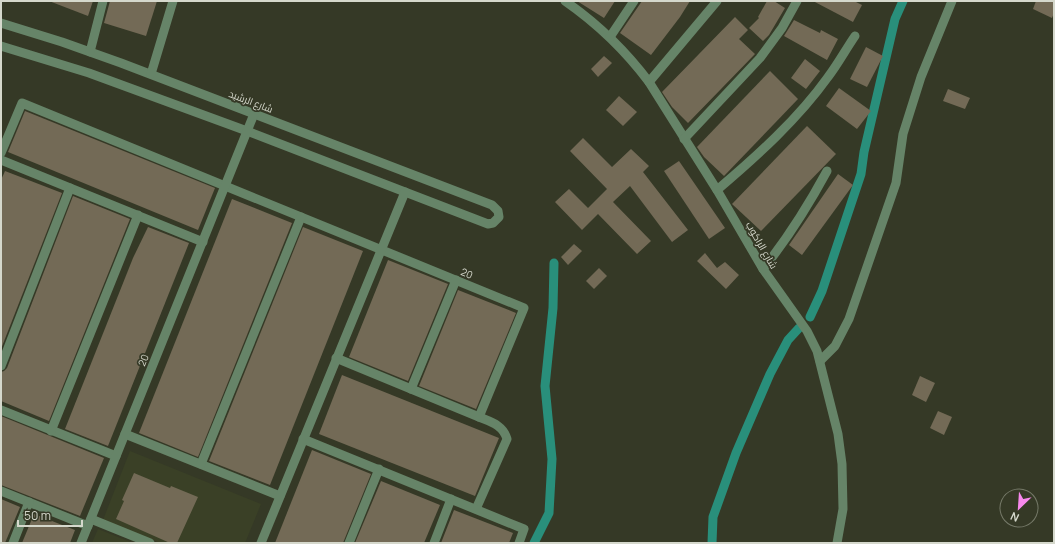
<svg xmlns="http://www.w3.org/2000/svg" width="1055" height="544" viewBox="0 0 1055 544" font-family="Manrope,Cairo,sans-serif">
  <rect width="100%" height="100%" fill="#353926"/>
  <g fill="#3a4026">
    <polygon points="130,451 261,504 245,543 160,543 103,520"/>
    <polygon points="98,529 133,543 92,543"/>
  </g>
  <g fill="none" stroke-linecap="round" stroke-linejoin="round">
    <g stroke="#298f7b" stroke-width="9">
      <polyline points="810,317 822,291 861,174 864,152 895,19 903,1"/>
      <polyline points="534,543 549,513 552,459 545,386 553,308 554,263"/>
      <polyline points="712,543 713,517 736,453 770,374 788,340 799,328"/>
    </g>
  </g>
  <g fill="#736a56">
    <polygon points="49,1 93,1 88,16"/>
    <polygon points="110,1 157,1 146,36 104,23"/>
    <polygon points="577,1 615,1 604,18"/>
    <polygon points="642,1 690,1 680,17 651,55 620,33"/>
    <polygon points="767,1 774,1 785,8 769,35 763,41 749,28 759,18 758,17"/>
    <polygon points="813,1 854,1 862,5 853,22"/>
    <polygon points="1036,1 1054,1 1054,13 1052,18 1033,9"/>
    <polygon points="735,17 748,30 739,39 755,54 688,123 672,107 662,92"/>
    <polygon points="794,20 820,33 821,30 838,39 827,60 784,36"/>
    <polygon points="866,47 883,56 867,87 850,79"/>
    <polygon points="604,56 612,63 598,77 591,69"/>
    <polygon points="805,59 820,71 806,89 791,78"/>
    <polygon points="770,71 798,99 724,176 704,157 697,147"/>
    <polygon points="839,88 871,111 857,129 826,106"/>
    <polygon points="948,89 970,98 965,109 943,101"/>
    <polygon points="619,96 637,112 623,126 606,110"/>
    <polygon points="25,111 215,188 198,230 8,152"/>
    <polygon points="807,126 836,154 761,231 732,204"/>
    <polygon points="583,138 612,167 631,149 649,166 643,172 688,230 672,242 630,186 613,202 651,241 637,254 598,214 582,230 555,202 569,189 588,208 607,189 570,151"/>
    <polygon points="679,161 725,228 709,239 664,171"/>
    <polygon points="5,171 62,193 1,349 1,180"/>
    <polygon points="838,174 853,185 802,255 789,245"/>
    <polygon points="73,196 130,219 49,421 1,401 1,372 4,371 7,368"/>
    <polygon points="232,199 292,223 198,457 139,433"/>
    <polygon points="148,227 189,243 108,446 65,429 133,258"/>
    <polygon points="303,227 363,251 270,485 209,461"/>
    <polygon points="574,244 582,251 568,265 561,257"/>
    <polygon points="705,253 717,268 725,262 739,275 726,289 697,261"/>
    <polygon points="388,260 448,284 408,381 349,357"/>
    <polygon points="599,268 607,276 594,289 586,281"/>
    <polygon points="458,290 516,313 476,409 419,386"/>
    <polygon points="342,375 499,438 475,496 319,434"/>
    <polygon points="920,376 935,383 926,402 912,395"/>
    <polygon points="938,411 952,417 944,435 930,428"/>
    <polygon points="1,416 104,458 80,516 1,485"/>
    <polygon points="312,450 371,474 343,543 275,543"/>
    <polygon points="134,473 170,488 171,486 198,497 177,543 170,543 116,519 124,501 122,500"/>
    <polygon points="381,481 440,505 424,543 355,543"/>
    <polygon points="1,499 20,507 5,543 1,543"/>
    <polygon points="454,510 513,533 509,543 441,543"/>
    <polygon points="34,514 75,530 70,543 22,543"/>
  </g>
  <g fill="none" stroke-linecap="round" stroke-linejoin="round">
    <g stroke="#668468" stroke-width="9">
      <path d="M565,1C598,24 625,50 649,82L717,190L763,269L807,331L817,351L838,434L842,464L843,509L837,543"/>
      <polyline points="1,23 62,42 121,63 492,205 498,211 499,217 493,223 488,224 247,131 89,73 1,46"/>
      <polyline points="610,37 634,1"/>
      <polyline points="90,52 103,1"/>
      <polyline points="151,74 173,1"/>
      <polyline points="649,82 717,1"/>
      <polyline points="684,139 760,58 782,28 797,1"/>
      <polyline points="1,153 22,103 524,308 479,417"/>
      <polyline points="1,160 203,242"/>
      <path d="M717,190C757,156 798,119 828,77C838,64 846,49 855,36"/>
      <path d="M763,269C788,238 808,206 827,171"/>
      <path d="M336,358L479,417C491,422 503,425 507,439L476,509"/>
      <polyline points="820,361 835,346 849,319 896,183 903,134 921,77 952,1"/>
      <polyline points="1,366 70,188"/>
      <polyline points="411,389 456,280"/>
      <polyline points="1,410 116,456"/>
      <polyline points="51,431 138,215"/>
      <polyline points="125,434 280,496"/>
      <polyline points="303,439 524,529 519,543"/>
      <polyline points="201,464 301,217"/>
      <polyline points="1,491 88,526"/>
      <polyline points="91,519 150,543"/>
      <polyline points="13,543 29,502"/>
      <polyline points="81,543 254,114"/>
      <polyline points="261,543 405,192"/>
      <polyline points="349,543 379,469"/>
      <polyline points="434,543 451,499"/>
    </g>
  </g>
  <g text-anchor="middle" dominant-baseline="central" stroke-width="3.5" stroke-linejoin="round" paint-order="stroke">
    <g font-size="10" fill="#d5d8cc" stroke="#353926">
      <text transform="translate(251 101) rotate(21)">شارع الرشيد</text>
      <text transform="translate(762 245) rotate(60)">شارع الراكوب</text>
      <text transform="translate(467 273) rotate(22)">20</text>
      <text transform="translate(143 360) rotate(-68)">20</text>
    </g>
  </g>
  <rect width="1055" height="544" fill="none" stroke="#d5d8cc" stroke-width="4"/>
  <g transform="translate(1019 508) rotate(205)"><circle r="19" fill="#353926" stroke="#757968"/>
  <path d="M0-3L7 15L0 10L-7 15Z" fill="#f788ec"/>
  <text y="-6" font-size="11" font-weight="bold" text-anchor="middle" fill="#d5d8cc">N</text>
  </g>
  <path d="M18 520v6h64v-6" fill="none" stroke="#d5d8cc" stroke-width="2"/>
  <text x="24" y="520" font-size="12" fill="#d5d8cc" stroke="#353926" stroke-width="3" paint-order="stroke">50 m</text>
</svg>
